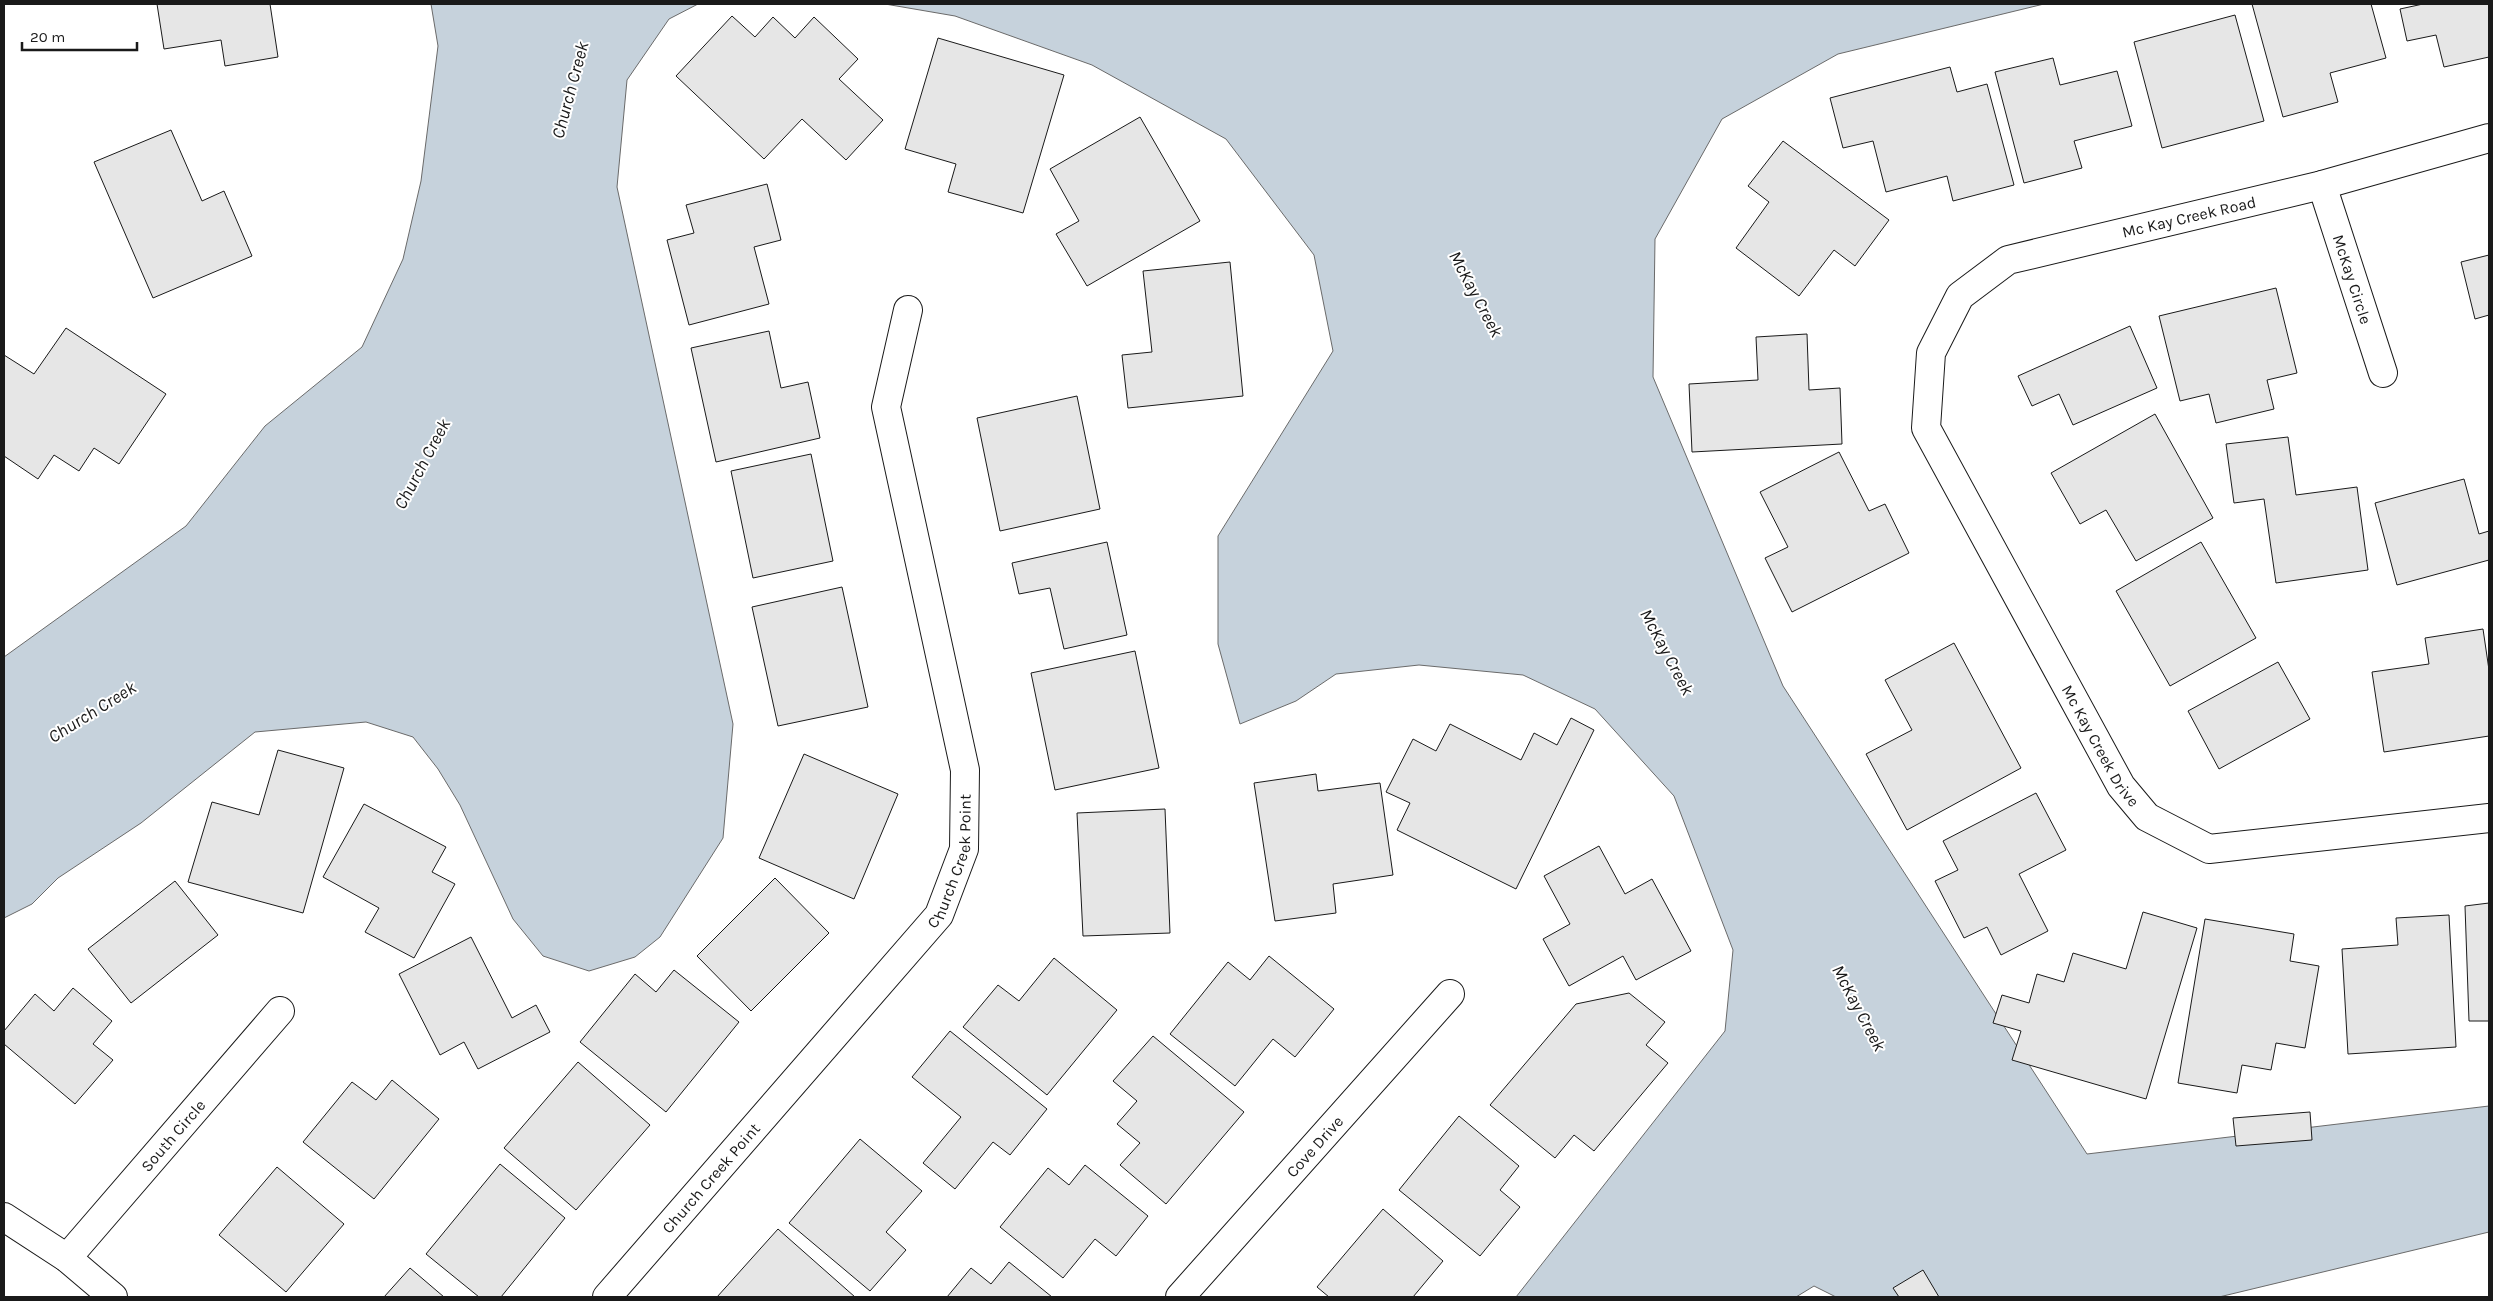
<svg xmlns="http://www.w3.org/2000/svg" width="2493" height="1301" viewBox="0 0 2493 1301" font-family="Karla,sans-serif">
  <rect width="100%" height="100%" fill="#fff"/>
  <g fill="#c6d2dc" stroke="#6a6a6a">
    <polygon points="431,4 698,4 669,19 627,80 617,187 733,724 723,838 660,937 635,957 589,971 543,956 513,919 460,805 438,769 413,737 366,722 255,732 141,823 58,878 32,904 4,918 4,657 186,526 265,426 362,347 403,259 421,181 438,46"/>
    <polygon points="885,4 2044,4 1838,54 1722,119 1655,239 1653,377 1783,686 2087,1154 2489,1106 2489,1232 2219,1297 1836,1297 1814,1286 1796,1297 1516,1297 1725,1031 1733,950 1674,796 1595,709 1523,675 1419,665 1336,674 1296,701 1240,724 1218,644 1218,536 1333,351 1314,255 1226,139 1092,65 955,16"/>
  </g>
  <g fill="#e6e6e6" stroke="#1a1a1a">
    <polygon points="157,4 270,4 278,57 225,66 221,40 164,49"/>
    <polygon points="2252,4 2371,4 2386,58 2330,73 2338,102 2283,117"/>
    <polygon points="2423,4 2489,4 2489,57 2444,67 2436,35 2407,41 2400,9"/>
    <polygon points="2235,15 2264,121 2162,148 2134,42"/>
    <polygon points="732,16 755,37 773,17 795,38 814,17 858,59 839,79 883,120 846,160 802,119 764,159 676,76"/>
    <polygon points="938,38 1064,75 1023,213 948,192 956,164 905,149"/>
    <polygon points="2053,58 2060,85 2117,71 2132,126 2074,141 2082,168 2024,183 1995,72"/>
    <polygon points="1950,67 1957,92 1987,84 2014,185 1953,201 1947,176 1886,192 1873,141 1843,148 1830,98"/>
    <polygon points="1140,117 1200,221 1087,286 1056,234 1079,221 1050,169"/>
    <polygon points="171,130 202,201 224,191 252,256 153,298 94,162"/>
    <polygon points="1783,141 1889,220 1855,266 1834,250 1799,296 1736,248 1769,202 1748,186"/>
    <polygon points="767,184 781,240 754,247 769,304 689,325 667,240 694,233 686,205"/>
    <polygon points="2489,255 2489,315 2475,319 2461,262"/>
    <polygon points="1230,262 1243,396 1128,408 1122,355 1152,352 1143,271"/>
    <polygon points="2276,288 2297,373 2267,380 2274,409 2216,423 2209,394 2180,401 2159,316"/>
    <polygon points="2130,326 2157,388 2073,425 2059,394 2032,406 2018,376"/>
    <polygon points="66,328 166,394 119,464 94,448 79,471 54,455 38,479 4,456 4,355 34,374"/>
    <polygon points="769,331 781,388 808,382 820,438 716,462 691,348"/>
    <polygon points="1807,334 1809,390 1840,388 1842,444 1692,452 1689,384 1758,380 1756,337"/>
    <polygon points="1077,396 1100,509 1000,531 977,418"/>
    <polygon points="2155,414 2213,518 2136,561 2106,510 2080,524 2051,473"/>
    <polygon points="2288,437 2296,495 2357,487 2368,570 2276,583 2264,499 2234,503 2226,444"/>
    <polygon points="1839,452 1869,511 1885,504 1909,553 1792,612 1765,558 1788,547 1760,492"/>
    <polygon points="811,454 833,561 753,578 731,471"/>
    <polygon points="2464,479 2479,534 2489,531 2489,560 2397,585 2375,503"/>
    <polygon points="1107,542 1127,635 1064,649 1050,588 1019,594 1012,563"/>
    <polygon points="2201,542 2256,638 2170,686 2116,591"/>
    <polygon points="842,587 868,707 778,726 752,607"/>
    <polygon points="2483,629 2489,670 2489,736 2384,752 2372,672 2429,664 2425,638"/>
    <polygon points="1954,643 2021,768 1907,830 1866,754 1912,730 1885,680"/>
    <polygon points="1135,651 1159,768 1055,790 1031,673"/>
    <polygon points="2278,662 2310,719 2219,769 2188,711"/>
    <polygon points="1571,718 1594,730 1516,889 1397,830 1410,803 1386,792 1413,739 1436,751 1450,724 1521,760 1534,733 1557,745"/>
    <polygon points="278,750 344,768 303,913 188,882 212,802 259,815"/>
    <polygon points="804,754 898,794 854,899 759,858"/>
    <polygon points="1316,774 1318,791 1380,783 1393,875 1333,884 1336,913 1275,921 1254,783"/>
    <polygon points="2036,793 2066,850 2019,874 2048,931 2001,955 1987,927 1964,938 1935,881 1958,870 1943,841"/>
    <polygon points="364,804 446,847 432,872 455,884 414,958 365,932 379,908 323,877"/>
    <polygon points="1165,809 1170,933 1083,936 1077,813"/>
    <polygon points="1599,846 1625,894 1652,879 1691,951 1636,980 1623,956 1569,986 1543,939 1570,924 1544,876"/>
    <polygon points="775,878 829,933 751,1011 697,956"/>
    <polygon points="175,881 218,935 131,1003 88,949"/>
    <polygon points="2489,903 2489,1021 2469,1021 2465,906"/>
    <polygon points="2143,912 2197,928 2146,1099 2012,1060 2021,1031 1993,1023 2002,995 2029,1003 2037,974 2064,982 2073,953 2126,969"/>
    <polygon points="2449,915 2456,1047 2348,1054 2342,949 2398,945 2396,918"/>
    <polygon points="2205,919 2294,934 2290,961 2319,966 2305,1048 2276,1043 2271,1070 2242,1065 2237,1093 2178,1083"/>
    <polygon points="471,937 512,1018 536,1005 550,1032 478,1069 464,1042 440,1055 399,974"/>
    <polygon points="1269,956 1334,1009 1295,1057 1273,1039 1235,1086 1170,1034 1228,962 1250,980"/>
    <polygon points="1054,958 1117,1010 1047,1095 963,1027 998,985 1019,1001"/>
    <polygon points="674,970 739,1022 666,1112 580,1042 635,974 656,992"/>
    <polygon points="73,988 112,1021 93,1044 113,1060 75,1104 4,1044 4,1031 35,994 54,1011"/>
    <polygon points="1629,993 1665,1022 1646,1045 1668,1063 1594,1151 1574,1135 1555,1158 1490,1105 1576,1004"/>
    <polygon points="950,1031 1047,1109 1010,1155 993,1142 955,1189 923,1163 961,1117 912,1077"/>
    <polygon points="1153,1036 1244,1112 1166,1204 1120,1165 1140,1143 1117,1124 1137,1101 1113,1081"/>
    <polygon points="578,1062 650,1125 576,1210 504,1148"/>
    <polygon points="392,1080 439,1119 374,1199 303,1142 352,1082 376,1100"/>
    <polygon points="2310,1112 2312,1140 2236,1146 2233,1118"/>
    <polygon points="1459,1116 1519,1166 1500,1190 1520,1207 1480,1256 1399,1190"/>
    <polygon points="860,1139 922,1191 886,1232 906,1250 870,1291 789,1223"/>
    <polygon points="500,1164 565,1218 501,1297 479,1297 426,1254"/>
    <polygon points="1085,1165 1148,1216 1116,1256 1095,1239 1063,1278 1000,1227 1048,1168 1069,1185"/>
    <polygon points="277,1167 344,1224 286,1292 219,1235"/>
    <polygon points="1383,1209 1443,1261 1413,1297 1329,1297 1317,1287"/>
    <polygon points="778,1229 855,1297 717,1297"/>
    <polygon points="1009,1262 1052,1297 947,1297 971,1268 991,1284"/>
    <polygon points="410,1268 444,1297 384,1297"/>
    <polygon points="1923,1270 1939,1297 1899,1297 1893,1288"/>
  </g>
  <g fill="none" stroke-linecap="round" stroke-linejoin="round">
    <defs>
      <g id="minor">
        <path id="s1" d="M2489,138L2322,185L2008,260L1960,296L1931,353L1926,428L2121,786L2147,817L2209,849L2489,818"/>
        <path id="s2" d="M2322,185L2383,373"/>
        <path id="s3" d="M67,1258L280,1011"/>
        <path id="s4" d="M607,1297L939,915L964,849L965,770L886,407L908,310"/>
        <path id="s5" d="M1180,1297L1450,994"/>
      </g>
      <polyline id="tertiary" points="4,1217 67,1258 113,1297"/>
    </defs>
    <use href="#minor" stroke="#1a1a1a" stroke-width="30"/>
    <use href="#tertiary" stroke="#1a1a1a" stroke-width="30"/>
    <use href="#minor" stroke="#fff" stroke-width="28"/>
    <use href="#tertiary" stroke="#fff" stroke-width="28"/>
  </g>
  <g text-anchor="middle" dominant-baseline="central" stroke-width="4" stroke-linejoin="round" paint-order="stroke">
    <g font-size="16" fill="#1a1a1a" stroke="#fff">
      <text transform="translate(2189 217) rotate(-13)">Mc Kay Creek Road</text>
      <text stroke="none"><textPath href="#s2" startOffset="99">McKay Circle</textPath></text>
      <text stroke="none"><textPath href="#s1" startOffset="1058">Mc Kay Creek Drive</textPath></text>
      <text stroke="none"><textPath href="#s4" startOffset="562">Church Creek Point</textPath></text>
      <text stroke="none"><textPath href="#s3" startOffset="162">South Circle</textPath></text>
      <text stroke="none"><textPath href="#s5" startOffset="202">Cove Drive</textPath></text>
      <text stroke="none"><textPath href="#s4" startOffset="158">Church Creek Point</textPath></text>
    </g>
    <g font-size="18" font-style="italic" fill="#1a1a1a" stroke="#fff">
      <text transform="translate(570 90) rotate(-75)">Church Creek</text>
      <text transform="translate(1476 294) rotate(62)">McKay Creek</text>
      <text transform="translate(422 464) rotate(-62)">Church Creek</text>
      <text transform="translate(1667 652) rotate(62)">McKay Creek</text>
      <text transform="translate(92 712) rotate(-32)">Church Creek</text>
      <text transform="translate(1859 1008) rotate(62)">McKay Creek</text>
    </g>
  </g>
  <rect width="2493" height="1301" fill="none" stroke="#1a1a1a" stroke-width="10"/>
  <path d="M22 42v8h115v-8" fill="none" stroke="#1a1a1a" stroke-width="2.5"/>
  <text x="30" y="42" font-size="15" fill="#1a1a1a" stroke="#ffffff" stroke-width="4" paint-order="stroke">20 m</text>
</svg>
